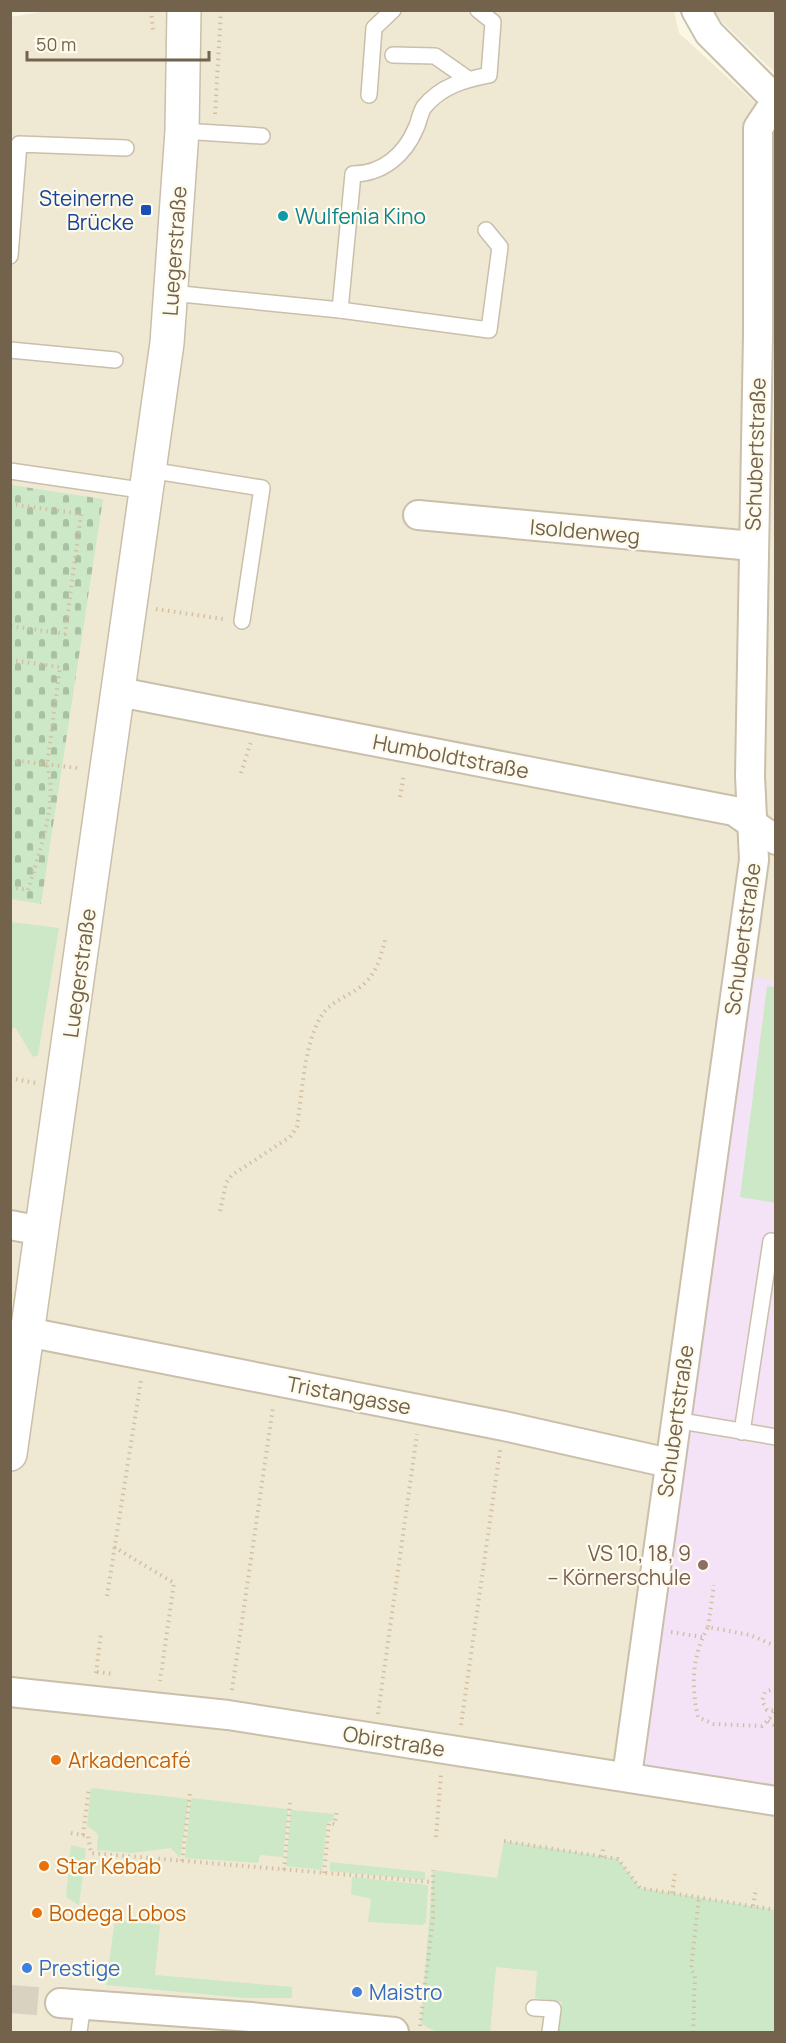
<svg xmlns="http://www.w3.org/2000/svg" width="786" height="2043" viewBox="0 0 786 2043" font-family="Manrope,sans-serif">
  <defs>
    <pattern id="cemetery-stones" width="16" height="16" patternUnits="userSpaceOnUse" patternTransform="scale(1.5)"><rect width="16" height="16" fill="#cce8c6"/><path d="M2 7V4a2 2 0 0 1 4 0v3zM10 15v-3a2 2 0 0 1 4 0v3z" fill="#aac0a3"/></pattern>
  </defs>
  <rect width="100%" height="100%" fill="#fbf7e6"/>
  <g fill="#efe8d2">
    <polygon points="55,10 674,11 679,33 775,121 775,2032 11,2032 10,17"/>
    <polygon points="714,11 775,11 775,73 717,17"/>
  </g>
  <polygon fill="#f4e3f7" points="746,975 776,980 775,1787 639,1766"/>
  <polygon fill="url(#cemetery-stones)" points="11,485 103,499 41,904 11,899"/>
  <g fill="#cce8c6">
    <polygon points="11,922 59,928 38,1055 33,1057 15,1027 11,1030"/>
    <polygon points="767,986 776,987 775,1203 740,1197"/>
    <polygon points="91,1788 189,1799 180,1858 171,1848 131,1853 97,1850 98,1834 87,1826"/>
    <polygon points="191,1798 288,1809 283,1857 260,1855 258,1863 185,1858"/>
    <polygon points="291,1810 334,1814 333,1821 327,1822 322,1870 286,1866"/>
    <polygon points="504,1841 618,1859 640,1888 775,1910 775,2032 696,2032 692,2028 693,2032 559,2032 562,2002 535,1998 537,1971 496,1967 490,2032 437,2032 421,2024 433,1870 497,1878"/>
    <polygon points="71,1845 86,1849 79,1905 66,1897"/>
    <polygon points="330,1862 425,1872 425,1880 330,1871"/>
    <polygon points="352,1877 428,1885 426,1923 421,1925 368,1922 371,1899 351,1894"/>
    <polygon points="115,1919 160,1925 155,1975 292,1987 292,1998 245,1998 106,1985"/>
  </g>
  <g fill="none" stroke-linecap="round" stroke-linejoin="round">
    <polyline stroke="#d9d2c0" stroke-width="28" stroke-dasharray="28 14" stroke-linecap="butt" points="10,1999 60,2003"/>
    <defs>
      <g id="service">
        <polyline points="393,55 435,56 468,79"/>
        <polyline points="369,95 374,28 393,10"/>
        <polyline points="182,131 262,136"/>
        <polyline points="10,256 19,144 126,148"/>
        <polyline points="171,293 340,310 489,330 500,247 486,230"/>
        <path d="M340,310L353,174C382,174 405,155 416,128C419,122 420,113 424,107C441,86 464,80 489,75L493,22L478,10"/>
        <polyline points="10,350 115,360"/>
        <polyline points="149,470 262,488 242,621"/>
        <polyline points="10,471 147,491"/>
        <polyline points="675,1420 776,1437"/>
        <polyline points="742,1432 771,1241 776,1242"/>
        <polyline points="534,2008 553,2009 550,2032"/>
        <polyline points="79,2032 83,2004"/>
      </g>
      <g id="minor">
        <polyline points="696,10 709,33 776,100"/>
        <polyline points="418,515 753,546"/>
        <polyline points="119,692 734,811 776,840"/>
        <polyline points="10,1225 42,1231"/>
        <polyline points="27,1332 504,1426 669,1463"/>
        <polyline points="10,1692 228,1715 776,1801"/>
        <polyline points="627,1776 754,860 750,776 758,335 758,128 776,101"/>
        <polyline points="60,2003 251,2017 394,2032"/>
      </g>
      <polyline id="tertiary" points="10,1454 167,343 182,131 184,10"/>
    </defs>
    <use href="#service" stroke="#c9bfab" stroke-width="18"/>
    <use href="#minor" stroke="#c9bfab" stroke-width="32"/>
    <use href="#tertiary" stroke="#c9bfab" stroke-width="36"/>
    <g stroke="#d3c0a3" stroke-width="4" stroke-dasharray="1.5 4.5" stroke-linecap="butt">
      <polyline points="151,10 153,31"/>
      <polyline points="215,114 221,10"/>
      <polyline points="10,504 81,514 65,634 10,626"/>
      <polyline points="156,609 223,619"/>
      <path d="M10,660L60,667L47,766C59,800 38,855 28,890L10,887"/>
      <polyline points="10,760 78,768"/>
      <polyline points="241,773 251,742"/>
      <polyline points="400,797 404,774"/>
      <polyline points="10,1078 36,1083"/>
      <path d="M220,1211L226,1183L232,1175L290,1137L297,1127C302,1095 304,1042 322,1015C333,999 353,995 366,982C378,970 382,952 386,936"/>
      <polyline points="114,1547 174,1583 160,1681"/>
      <polyline points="107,1596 141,1380"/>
      <polyline points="708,1627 714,1585"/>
      <polyline points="671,1632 702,1637"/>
      <path d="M776,1646L750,1635L708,1627C692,1655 691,1686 698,1717L714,1724L762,1726L776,1712"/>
      <polyline points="97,1672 114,1674"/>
      <polyline points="96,1673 101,1633"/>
      <polyline points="776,1688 765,1692 762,1701 767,1710 776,1711"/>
      <polyline points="232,1690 273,1407"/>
      <polyline points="378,1714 417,1434"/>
      <polyline points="768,1721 776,1726"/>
      <polyline points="461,1725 500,1450"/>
      <polyline points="71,1833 88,1836 91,1853 433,1882"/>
      <polyline points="83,1835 89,1788"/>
      <polyline points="436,1837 441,1774"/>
      <polyline points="504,1841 618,1859 640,1888 776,1910"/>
      <polyline points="602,1857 603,1849"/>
      <polyline points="182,1861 190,1793"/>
      <polyline points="284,1870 290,1803"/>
      <polyline points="324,1873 329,1823 335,1824 337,1810"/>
      <polyline points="672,1893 675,1874"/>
      <polyline points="753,1906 756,1888"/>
      <polyline points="420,2026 433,1918 433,1870"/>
      <polyline points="693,2032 695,1976 691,1969 699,1897"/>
    </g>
    <use href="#service" stroke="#fff" stroke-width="15"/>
    <use href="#minor" stroke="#fff" stroke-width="28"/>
    <use href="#tertiary" stroke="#fff" stroke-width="33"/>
  </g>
  <rect fill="#1a4fb4" stroke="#fefbec" stroke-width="2" x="140" y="204" width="12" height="12" rx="3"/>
  <circle fill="#0f9aa8" stroke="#fefbec" stroke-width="2" cx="283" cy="216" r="6"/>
  <circle fill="#8d6e63" stroke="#fefbec" stroke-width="2" cx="703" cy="1565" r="6"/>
  <g fill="#e8710a" stroke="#fefbec" stroke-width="2">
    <circle cx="56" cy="1760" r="6"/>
    <circle cx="44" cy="1866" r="6"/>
    <circle cx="37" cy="1913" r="6"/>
  </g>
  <g fill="#3f7fe0" stroke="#fefbec" stroke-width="2">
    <circle cx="27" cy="1968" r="6"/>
    <circle cx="357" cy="1992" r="6"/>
  </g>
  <g text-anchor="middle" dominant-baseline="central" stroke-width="4.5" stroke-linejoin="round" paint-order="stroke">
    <g font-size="21" fill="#164399" stroke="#fefbec" text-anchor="end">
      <text x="134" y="198">Steinerne<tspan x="134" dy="24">Brücke</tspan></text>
    </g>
    <g font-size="21" fill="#0d838f" stroke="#fefbec" text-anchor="start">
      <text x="295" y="216">Wulfenia Kino</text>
    </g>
    <g font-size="21" fill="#73634d" stroke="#fefbec">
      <text transform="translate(174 251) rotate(-86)">Luegerstraße</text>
      <text transform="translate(755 454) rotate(-88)">Schubertstraße</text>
      <text transform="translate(585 531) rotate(5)">Isoldenweg</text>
      <text transform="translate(451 756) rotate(11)">Humboldtstraße</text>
      <text transform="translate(742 939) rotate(-82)">Schubertstraße</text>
      <text transform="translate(79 973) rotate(-82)">Luegerstraße</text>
      <text transform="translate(349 1395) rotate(11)">Tristangasse</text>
      <text transform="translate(675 1421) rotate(-82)">Schubertstraße</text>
      <text transform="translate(394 1741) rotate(9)">Obirstraße</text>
    </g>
    <g font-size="21" fill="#785e54" stroke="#fefbec" text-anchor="end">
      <text x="691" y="1553">VS 10, 18, 9<tspan x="691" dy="24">– Körnerschule</tspan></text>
    </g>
    <g font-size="21" fill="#c56008" stroke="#fefbec" text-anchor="start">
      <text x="68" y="1760">Arkadencafé</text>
      <text x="56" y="1866">Star Kebab</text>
      <text x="49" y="1913">Bodega Lobos</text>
    </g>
    <g font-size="21" fill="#366cbe" stroke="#fefbec" text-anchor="start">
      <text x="39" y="1968">Prestige</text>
      <text x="369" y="1992">Maistro</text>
    </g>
  </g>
  <rect width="786" height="2043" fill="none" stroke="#73634d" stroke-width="24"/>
  <path d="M27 51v9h182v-9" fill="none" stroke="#73634d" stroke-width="3"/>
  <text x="36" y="51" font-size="18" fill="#73634d" stroke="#fefbec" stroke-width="4.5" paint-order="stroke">50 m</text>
</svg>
